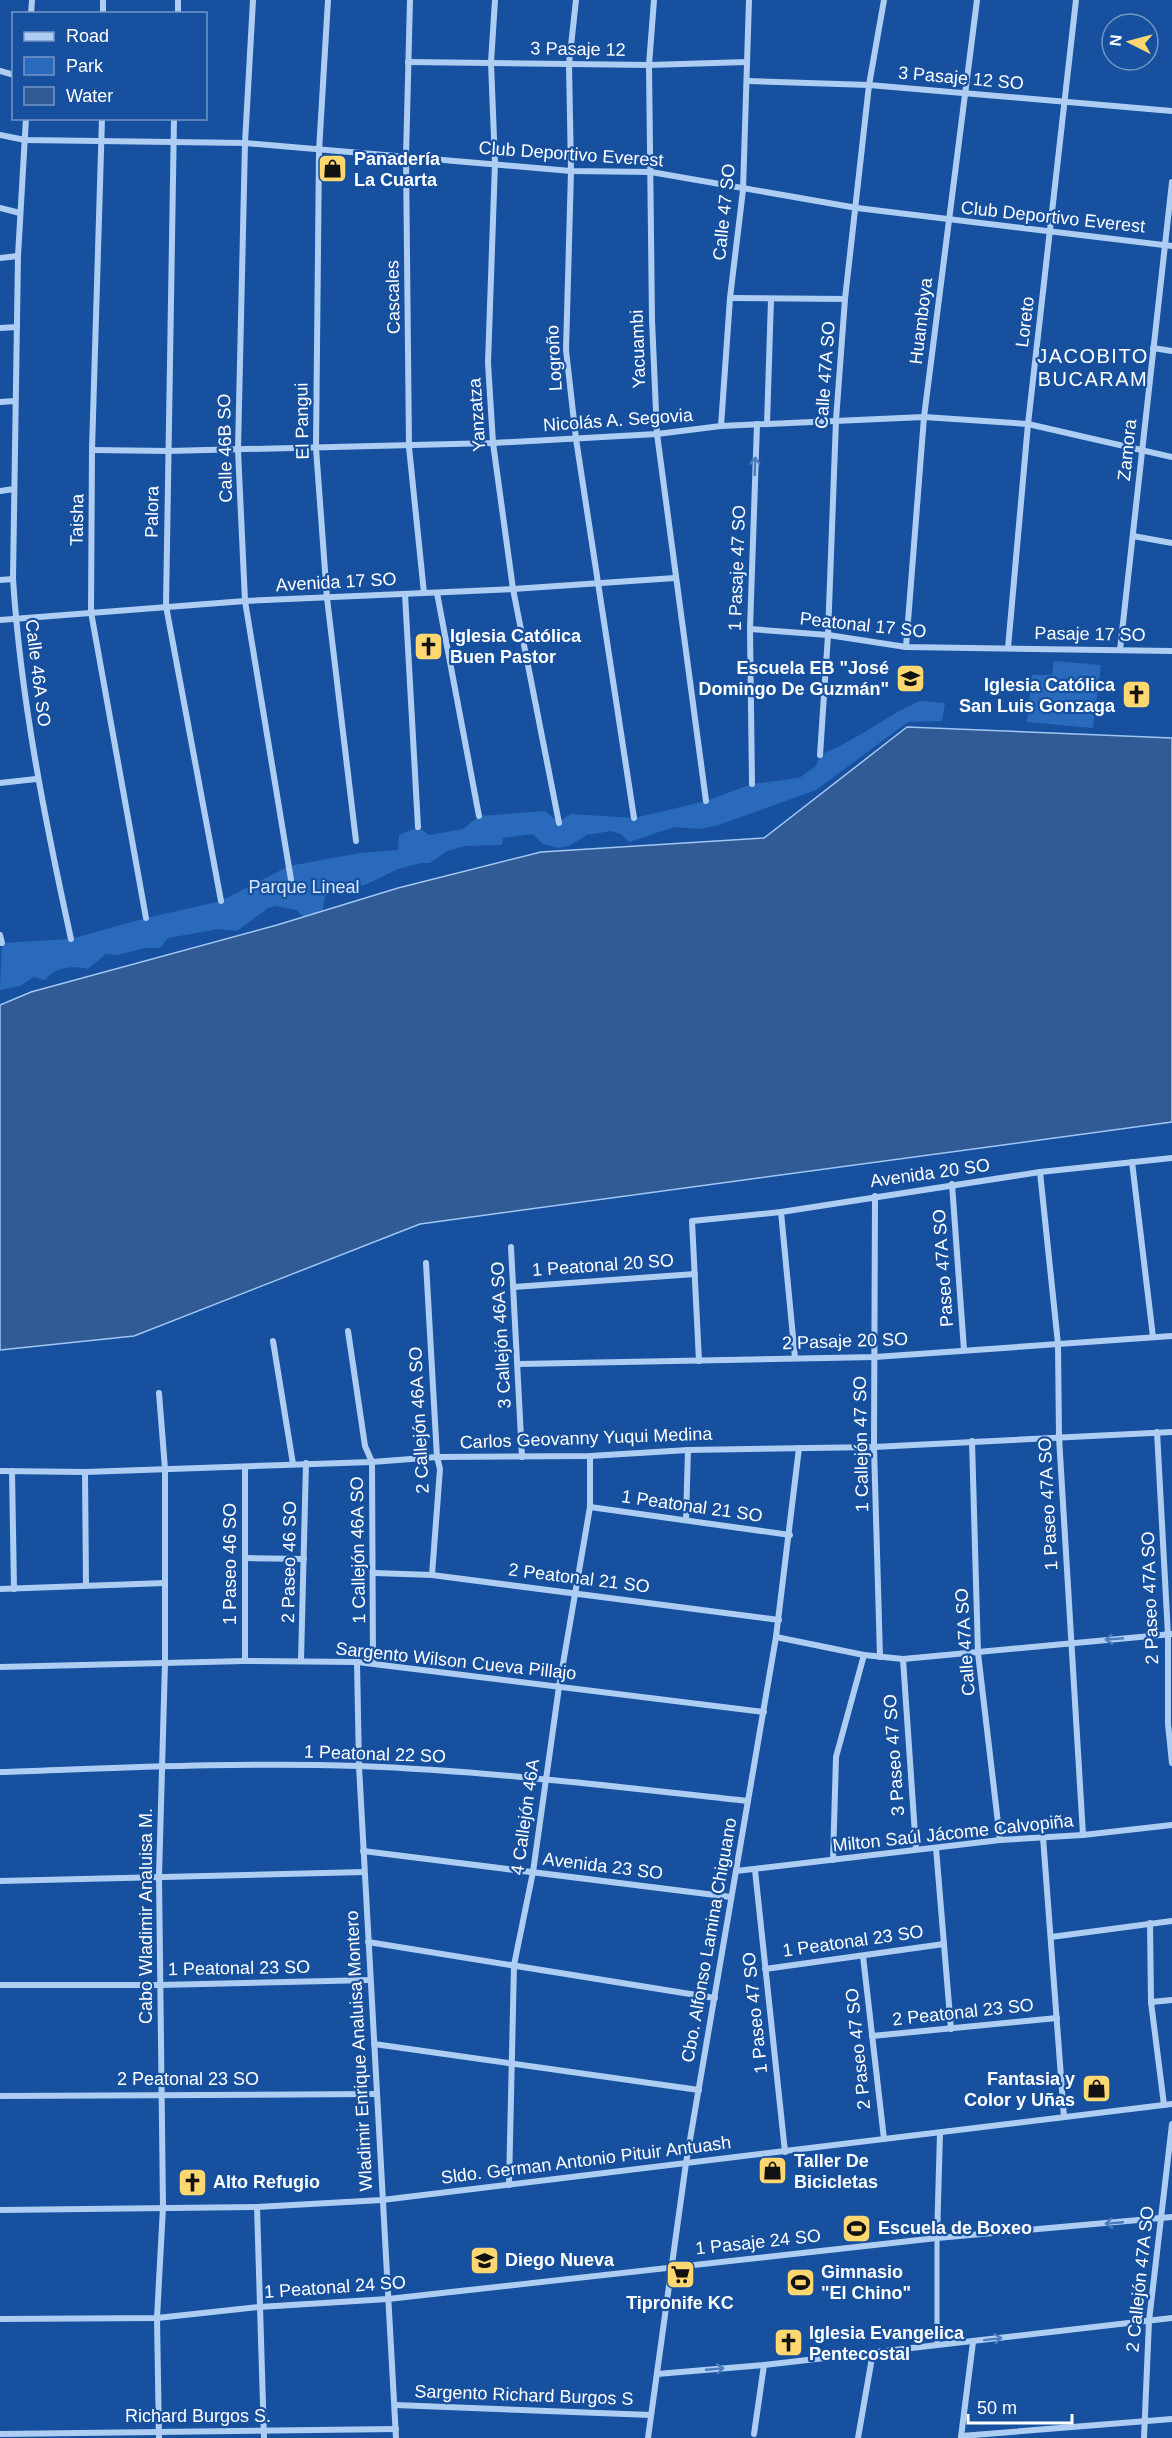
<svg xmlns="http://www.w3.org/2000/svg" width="1172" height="2438" viewBox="0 0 1172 2438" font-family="Arial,sans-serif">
  <rect width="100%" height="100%" fill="#16509e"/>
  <g fill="#2a6abc">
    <polygon points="1054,661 1101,665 1093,728 1027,722 1032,675 1052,675"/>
    <path d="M920,701L945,703L942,721L908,722L816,790L719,825L700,829L674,827L629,842L621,834L611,831L587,835L569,846L559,848L543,844L533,834L503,838L502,845L465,846L447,851L430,863H421L398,869L365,885L332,890L325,897L322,914L307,920L296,910L276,906L268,908L237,931L219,929L168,938L160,948H146L117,955L106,954L88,969C72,965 55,967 45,980L34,977L20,986L0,990L2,943L71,939L146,918L221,901L289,866L360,853L398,850L399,835L418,827L429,835L463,829L479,816L545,811L558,822L571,814L634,818L706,801L752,784L799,778L816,766L820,755C856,741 885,716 920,701Z"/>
  </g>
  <polygon fill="#315b94" stroke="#a1c7f5" stroke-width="1.5" points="907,727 1172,738 1172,1122 420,1224 134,1336 0,1350 0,1005 31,992 277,925 398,888 541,852 764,838"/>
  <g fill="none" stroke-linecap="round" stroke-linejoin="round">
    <polyline stroke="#aecdf3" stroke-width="5" points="937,2344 937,2238"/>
    <g stroke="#aecdf3" stroke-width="6">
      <polyline points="253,0 245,143 238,450 245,601 293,892"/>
      <polyline points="328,0 319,151 316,448 327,598 356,841"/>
      <polyline points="410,0 406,157 409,447 424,593"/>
      <polyline points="495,0 491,63 495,163 488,363 493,443 513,589 559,823"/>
      <polyline points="576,0 569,64 571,171 566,350 576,439 634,818"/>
      <polyline points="654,0 649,65 652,320 657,434 706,801"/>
      <polyline points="31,14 32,0"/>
      <polyline points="103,14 103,0"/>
      <polyline points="178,14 178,0"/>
      <polyline points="408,62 649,65 747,62"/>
      <polyline points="0,71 14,75"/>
      <polyline points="748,81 869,85 1172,111"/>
      <path d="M26,118L18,256L13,579C21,701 45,820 71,939"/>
      <polyline points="102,118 92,450 91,612 146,918"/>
      <polyline points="174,118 166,606 221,901"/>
      <polyline points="0,135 25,140 245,143 571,171 651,172 857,208 1172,246"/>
      <polyline points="0,208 20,213"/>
      <polyline points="0,258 18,256"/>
      <polyline points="730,298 845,299"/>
      <polyline points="0,328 17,327"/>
      <polyline points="1153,348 1172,351"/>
      <polyline points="0,402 15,401"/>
      <polyline points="767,424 771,299"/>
      <polyline points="721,426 730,298 743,190 749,0"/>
      <polyline points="92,450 168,451 493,443 657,434 721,426 924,417 1028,424 1172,457"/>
      <polyline points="0,491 14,489"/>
      <polyline points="1133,536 1172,543"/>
      <polyline points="0,580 13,579"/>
      <polyline points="437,593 479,816"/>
      <polyline points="405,594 418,827"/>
      <polyline points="0,620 245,601 513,589 675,578"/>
      <polyline points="750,629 828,635 906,647 1172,651"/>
      <polyline points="906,647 924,417 977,0"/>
      <polyline points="1008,648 1028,424 1076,0"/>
      <polyline points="1120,650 1172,182"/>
      <polyline points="820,755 828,635 836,420 845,299 869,85 884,0"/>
      <polyline points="0,783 36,779"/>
      <polyline points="752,784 750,629 757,424"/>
      <polyline points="0,935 2,943"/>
      <polyline points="1132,1162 1153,1337"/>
      <polyline points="1040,1172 1058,1344 1059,1437 1083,1835"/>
      <polyline points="952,1184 964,1350"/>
      <polyline points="875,1196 874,1447 880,1657"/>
      <polyline points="781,1212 795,1358"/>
      <polyline points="511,1247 522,1457"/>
      <polyline points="426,1263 437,1457 440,1469 432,1575"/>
      <polyline points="514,1287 695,1274"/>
      <polyline points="348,1331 365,1446 372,1462 373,1663"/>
      <polyline points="273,1341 293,1464"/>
      <polyline points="699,1361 692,1221 781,1212 1040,1172 1172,1158"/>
      <polyline points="519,1364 875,1357 1172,1336"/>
      <polyline points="1157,1432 1168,1635 1168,1724 1172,1763"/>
      <polyline points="972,1441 978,1653 1000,1840"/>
      <polyline points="0,1471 85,1472 372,1462 437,1457 590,1456 688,1450 874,1447 1172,1432"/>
      <polyline points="12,1471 14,1589"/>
      <polyline points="85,1472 86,1585"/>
      <polyline points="590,1507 790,1535"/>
      <polyline points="686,1519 688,1450"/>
      <polyline points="245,1558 304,1559"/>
      <polyline points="375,1573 432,1575 779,1620"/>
      <polyline points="0,1589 165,1583"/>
      <polyline points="776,1637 864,1655 903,1659 1172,1634"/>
      <polyline points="903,1659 916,1849"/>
      <polyline points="245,1661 245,1467"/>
      <polyline points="301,1661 306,1463"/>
      <polyline points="357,1662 359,1766 396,2438"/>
      <polyline points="0,1667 245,1661 357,1662 764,1712"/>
      <path d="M0,1772C119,1768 239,1762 359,1766C489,1771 619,1787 748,1801"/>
      <polyline points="1043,1837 1064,2117"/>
      <polyline points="936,1848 951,2029"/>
      <polyline points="363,1851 731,1897"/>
      <polyline points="833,1860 836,1757 864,1655"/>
      <polyline points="755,1870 785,2152"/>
      <polyline points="736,1871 1000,1840 1083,1835 1172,1825"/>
      <polyline points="0,1881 364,1872"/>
      <polyline points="1150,1923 1151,2002 1164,2105"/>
      <polyline points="1051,1937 1172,1921"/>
      <polyline points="368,1942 715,1998"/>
      <polyline points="863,1956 884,2139"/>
      <polyline points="765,1969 944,1944"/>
      <polyline points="0,1985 160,1985 370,1980"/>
      <polyline points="1151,2002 1172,2000"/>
      <polyline points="872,2036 1057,2018"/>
      <polyline points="374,2044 699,2090"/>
      <polyline points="0,2096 376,2094"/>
      <polyline points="509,2185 514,1965 533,1872 559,1687 590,1507 590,1456"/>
      <polyline points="257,2207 264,2438"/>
      <polyline points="0,2210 257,2207 382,2200 1172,2104"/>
      <polyline points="937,2238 940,2133"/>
      <polyline points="0,2319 157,2318 259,2307 388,2299 937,2238 1172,2217"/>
      <polyline points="657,2374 764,2365 1172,2318"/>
      <polyline points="395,2405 651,2415"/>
      <polyline points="0,2434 396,2429"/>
      <polyline points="754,2434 764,2365"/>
      <polyline points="961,2436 1172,2419"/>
      <polyline points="961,2437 973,2342"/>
      <polyline points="159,2438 157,2318 163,2207 159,1876 165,1663 165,1469 159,1393"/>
      <polyline points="648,2438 686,2163 776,1637 799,1448"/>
      <polyline points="858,2438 873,2352"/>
      <polyline points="1144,2438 1149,2321 1172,2124"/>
    </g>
  </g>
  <defs><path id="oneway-shaft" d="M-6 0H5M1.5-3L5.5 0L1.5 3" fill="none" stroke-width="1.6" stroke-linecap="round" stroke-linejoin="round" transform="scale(1.5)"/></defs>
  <g stroke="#4b7cbc">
    <use href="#oneway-shaft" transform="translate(755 466) rotate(-88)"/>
    <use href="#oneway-shaft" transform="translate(1114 1639) rotate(175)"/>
    <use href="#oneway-shaft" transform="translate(1114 2223) rotate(175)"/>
    <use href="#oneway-shaft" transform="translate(993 2339) rotate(-7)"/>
    <use href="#oneway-shaft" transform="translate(715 2369) rotate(-5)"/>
  </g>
  <defs>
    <symbol id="shop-square" viewBox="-11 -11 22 22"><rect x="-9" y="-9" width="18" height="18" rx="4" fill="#ffd770" stroke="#16509e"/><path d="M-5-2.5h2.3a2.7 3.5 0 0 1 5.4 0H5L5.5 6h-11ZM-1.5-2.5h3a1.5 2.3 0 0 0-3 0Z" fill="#111"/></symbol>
    <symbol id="church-square" viewBox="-11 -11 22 22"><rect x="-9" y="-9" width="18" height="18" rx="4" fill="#ffd770" stroke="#16509e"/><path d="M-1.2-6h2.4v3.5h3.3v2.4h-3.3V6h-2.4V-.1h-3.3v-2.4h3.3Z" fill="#111"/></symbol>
    <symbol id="school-square" viewBox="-11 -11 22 22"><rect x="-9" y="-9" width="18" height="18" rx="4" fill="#ffd770" stroke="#16509e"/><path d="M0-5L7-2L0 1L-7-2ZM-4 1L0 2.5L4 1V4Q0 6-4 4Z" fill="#111"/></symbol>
    <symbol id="stadium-square" viewBox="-11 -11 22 22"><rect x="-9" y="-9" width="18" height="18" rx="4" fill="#ffd770" stroke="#16509e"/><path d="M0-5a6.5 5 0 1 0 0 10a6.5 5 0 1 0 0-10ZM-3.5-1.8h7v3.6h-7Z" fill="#111"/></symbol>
    <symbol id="supermarket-square" viewBox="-11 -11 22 22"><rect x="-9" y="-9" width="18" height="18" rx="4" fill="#ffd770" stroke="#16509e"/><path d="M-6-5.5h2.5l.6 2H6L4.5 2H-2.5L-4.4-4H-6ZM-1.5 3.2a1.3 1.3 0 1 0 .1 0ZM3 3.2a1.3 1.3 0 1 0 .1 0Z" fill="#111"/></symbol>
  </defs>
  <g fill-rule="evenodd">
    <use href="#shop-square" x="316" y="152" width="33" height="33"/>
    <use href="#church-square" x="412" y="630" width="33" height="33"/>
    <use href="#school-square" x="894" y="662" width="33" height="33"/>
    <use href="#church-square" x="1120" y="678" width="33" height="33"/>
    <use href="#shop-square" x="1080" y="2072" width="33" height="33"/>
    <use href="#shop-square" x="756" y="2154" width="33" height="33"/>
    <use href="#church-square" x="176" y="2166" width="33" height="33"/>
    <use href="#stadium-square" x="840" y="2212" width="33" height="33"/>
    <use href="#school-square" x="468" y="2244" width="33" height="33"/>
    <use href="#supermarket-square" x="664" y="2258" width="33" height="33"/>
    <use href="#stadium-square" x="784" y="2266" width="33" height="33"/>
    <use href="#church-square" x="772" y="2326" width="33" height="33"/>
  </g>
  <g text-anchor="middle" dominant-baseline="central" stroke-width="4.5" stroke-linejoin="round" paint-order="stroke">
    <g font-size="18" fill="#fff" stroke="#16509e">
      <text transform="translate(578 49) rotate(1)">3 Pasaje 12</text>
      <text transform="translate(961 78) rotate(5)">3 Pasaje 12 SO</text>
      <text transform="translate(571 154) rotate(4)">Club Deportivo Everest</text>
      <text transform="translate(724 212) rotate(-84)">Calle 47 SO</text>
      <text transform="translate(1053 217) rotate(6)">Club Deportivo Everest</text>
      <text transform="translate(393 297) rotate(-91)">Cascales</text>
      <text transform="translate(921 321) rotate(-83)">Huamboya</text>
      <text transform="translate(1025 322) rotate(-83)">Loreto</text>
      <text transform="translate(638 349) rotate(-92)">Yacuambi</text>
      <text transform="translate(554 358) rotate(-93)">Logroño</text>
      <text transform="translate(825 375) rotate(-86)">Calle 47A SO</text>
      <text transform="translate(477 415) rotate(-94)">Yanzatza</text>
      <text transform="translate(618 420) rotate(-4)">Nicolás A. Segovia</text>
      <text transform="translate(302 421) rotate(-91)">El Pangui</text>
      <text transform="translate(225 448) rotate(-91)">Calle 46B SO</text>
      <text transform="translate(1127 450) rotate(-84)">Zamora</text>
      <text transform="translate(152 512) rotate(-89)">Palora</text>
      <text transform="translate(77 520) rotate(-89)">Taisha</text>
      <text transform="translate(737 568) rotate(-88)">1 Pasaje 47 SO</text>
      <text transform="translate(336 582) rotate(-3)">Avenida 17 SO</text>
      <text transform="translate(863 625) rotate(6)">Peatonal 17 SO</text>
      <text transform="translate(1090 634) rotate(1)">Pasaje 17 SO</text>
      <text transform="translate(38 673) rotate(83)">Calle 46A SO</text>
      <text transform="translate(930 1173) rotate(-8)">Avenida 20 SO</text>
      <text transform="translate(603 1265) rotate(-4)">1 Peatonal 20 SO</text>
      <text transform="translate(943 1268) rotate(-94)">Paseo 47A SO</text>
      <text transform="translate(501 1335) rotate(-93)">3 Callejón 46A SO</text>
      <text transform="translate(845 1341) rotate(-2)">2 Pasaje 20 SO</text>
      <text transform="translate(419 1420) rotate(-93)">2 Callejón 46A SO</text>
      <text transform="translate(586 1438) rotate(-2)">Carlos Geovanny Yuqui Medina</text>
      <text transform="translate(861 1444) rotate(-91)">1 Callejón 47 SO</text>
      <text transform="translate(1048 1504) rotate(-93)">1 Paseo 47A SO</text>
      <text transform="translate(692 1506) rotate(8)">1 Peatonal 21 SO</text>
      <text transform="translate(358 1550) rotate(-91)">1 Callejón 46A SO</text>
      <text transform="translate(289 1562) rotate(-89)">2 Paseo 46 SO</text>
      <text transform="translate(230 1564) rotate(-90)">1 Paseo 46 SO</text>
      <text transform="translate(579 1578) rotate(7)">2 Peatonal 21 SO</text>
      <text transform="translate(1150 1598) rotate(-92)">2 Paseo 47A SO</text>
      <text transform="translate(965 1642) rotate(-94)">Calle 47A SO</text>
      <text transform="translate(456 1661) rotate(6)">Sargento Wilson Cueva Pillajo</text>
      <text transform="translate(375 1754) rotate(2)">1 Peatonal 22 SO</text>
      <text transform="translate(894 1755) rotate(-94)">3 Paseo 47 SO</text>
      <text transform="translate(525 1817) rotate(-82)">4 Callejón 46A</text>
      <text transform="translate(953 1833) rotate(-6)">Milton Saúl Jácome Calvopiña</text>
      <text transform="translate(603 1866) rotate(7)">Avenida 23 SO</text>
      <text transform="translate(146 1916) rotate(-90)">Cabo Wladimir Analuisa M.</text>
      <text transform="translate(709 1940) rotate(-80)">Cbo. Alfonso Lamina Chiguano</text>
      <text transform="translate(853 1941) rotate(-8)">1 Peatonal 23 SO</text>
      <text transform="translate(239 1968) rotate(-1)">1 Peatonal 23 SO</text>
      <text transform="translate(963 2012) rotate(-6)">2 Peatonal 23 SO</text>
      <text transform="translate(755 2013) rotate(-96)">1 Paseo 47 SO</text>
      <text transform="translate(858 2049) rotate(-96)">2 Paseo 47 SO</text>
      <text transform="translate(359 2051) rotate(-93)">Wladimir Enrique Analuisa Montero</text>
      <text x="188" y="2079">2 Peatonal 23 SO</text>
      <text transform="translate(586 2160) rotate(-7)">Sldo. German Antonio Pituir Antuash</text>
      <text transform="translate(758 2242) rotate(-6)">1 Pasaje 24 SO</text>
      <text transform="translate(1140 2279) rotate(-84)">2 Callejón 47A SO</text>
      <text transform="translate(335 2287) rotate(-4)">1 Peatonal 24 SO</text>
      <text transform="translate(524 2395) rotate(2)">Sargento Richard Burgos S</text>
      <text x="198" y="2416">Richard Burgos S.</text>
    </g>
    <g font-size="18" font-weight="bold" fill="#fff" stroke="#16509e" text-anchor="start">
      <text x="354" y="159">Panadería<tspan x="354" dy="21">La Cuarta</tspan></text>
      <text x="450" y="636">Iglesia Católica<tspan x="450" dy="21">Buen Pastor</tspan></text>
      <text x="889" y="668" text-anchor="end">Escuela EB "José<tspan x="889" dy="21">Domingo De Guzmán"</tspan></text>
      <text x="1115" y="685" text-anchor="end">Iglesia Católica<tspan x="1115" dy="21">San Luis Gonzaga</tspan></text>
      <text x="1075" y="2079" text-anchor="end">Fantasia y<tspan x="1075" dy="21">Color y Uñas</tspan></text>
      <text x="794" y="2161">Taller De<tspan x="794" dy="21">Bicicletas</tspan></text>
      <text x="213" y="2182">Alto Refugio</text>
      <text x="878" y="2228">Escuela de Boxeo</text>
      <text x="505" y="2260">Diego Nueva</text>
      <text x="821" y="2272">Gimnasio<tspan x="821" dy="21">"El Chino"</tspan></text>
      <text x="680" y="2303" text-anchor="middle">Tipronife KC</text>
      <text x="809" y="2333">Iglesia Evangelica<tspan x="809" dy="21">Pentecostal</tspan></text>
    </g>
    <g font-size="18" fill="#d6e7fd" stroke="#16509e">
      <text x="304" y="887">Parque Lineal</text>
    </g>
    <g font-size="20" letter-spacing="1.5" fill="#fff" stroke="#16509e">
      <text x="1093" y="356">JACOBITO<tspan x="1093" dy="23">BUCARAM</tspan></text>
    </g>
  </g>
  <rect x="12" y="12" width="195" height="108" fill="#16509e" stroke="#7396c5" stroke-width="1.5"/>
  <rect x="24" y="32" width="30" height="9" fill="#aecdf3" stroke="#7396c5" stroke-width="1.5"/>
  <text x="66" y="42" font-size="18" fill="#ffffff">Road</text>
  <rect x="24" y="57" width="30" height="18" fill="#2a6abc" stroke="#7396c5" stroke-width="1.5"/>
  <text x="66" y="72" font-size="18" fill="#ffffff">Park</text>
  <rect x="24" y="87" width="30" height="18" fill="#315b94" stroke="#7396c5" stroke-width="1.5"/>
  <text x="66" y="102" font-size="18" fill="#ffffff">Water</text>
  <g transform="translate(1130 42) rotate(276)"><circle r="28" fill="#16509e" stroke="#7396c5" stroke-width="1.5"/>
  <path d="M0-4.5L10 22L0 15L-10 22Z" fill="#ffd770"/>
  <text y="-9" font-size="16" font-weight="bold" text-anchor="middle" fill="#ffffff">N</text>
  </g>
  <path d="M968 2414v9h104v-9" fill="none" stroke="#ffffff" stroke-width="3"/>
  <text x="977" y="2414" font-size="18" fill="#ffffff" stroke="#16509e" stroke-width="4.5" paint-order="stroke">50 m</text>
</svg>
